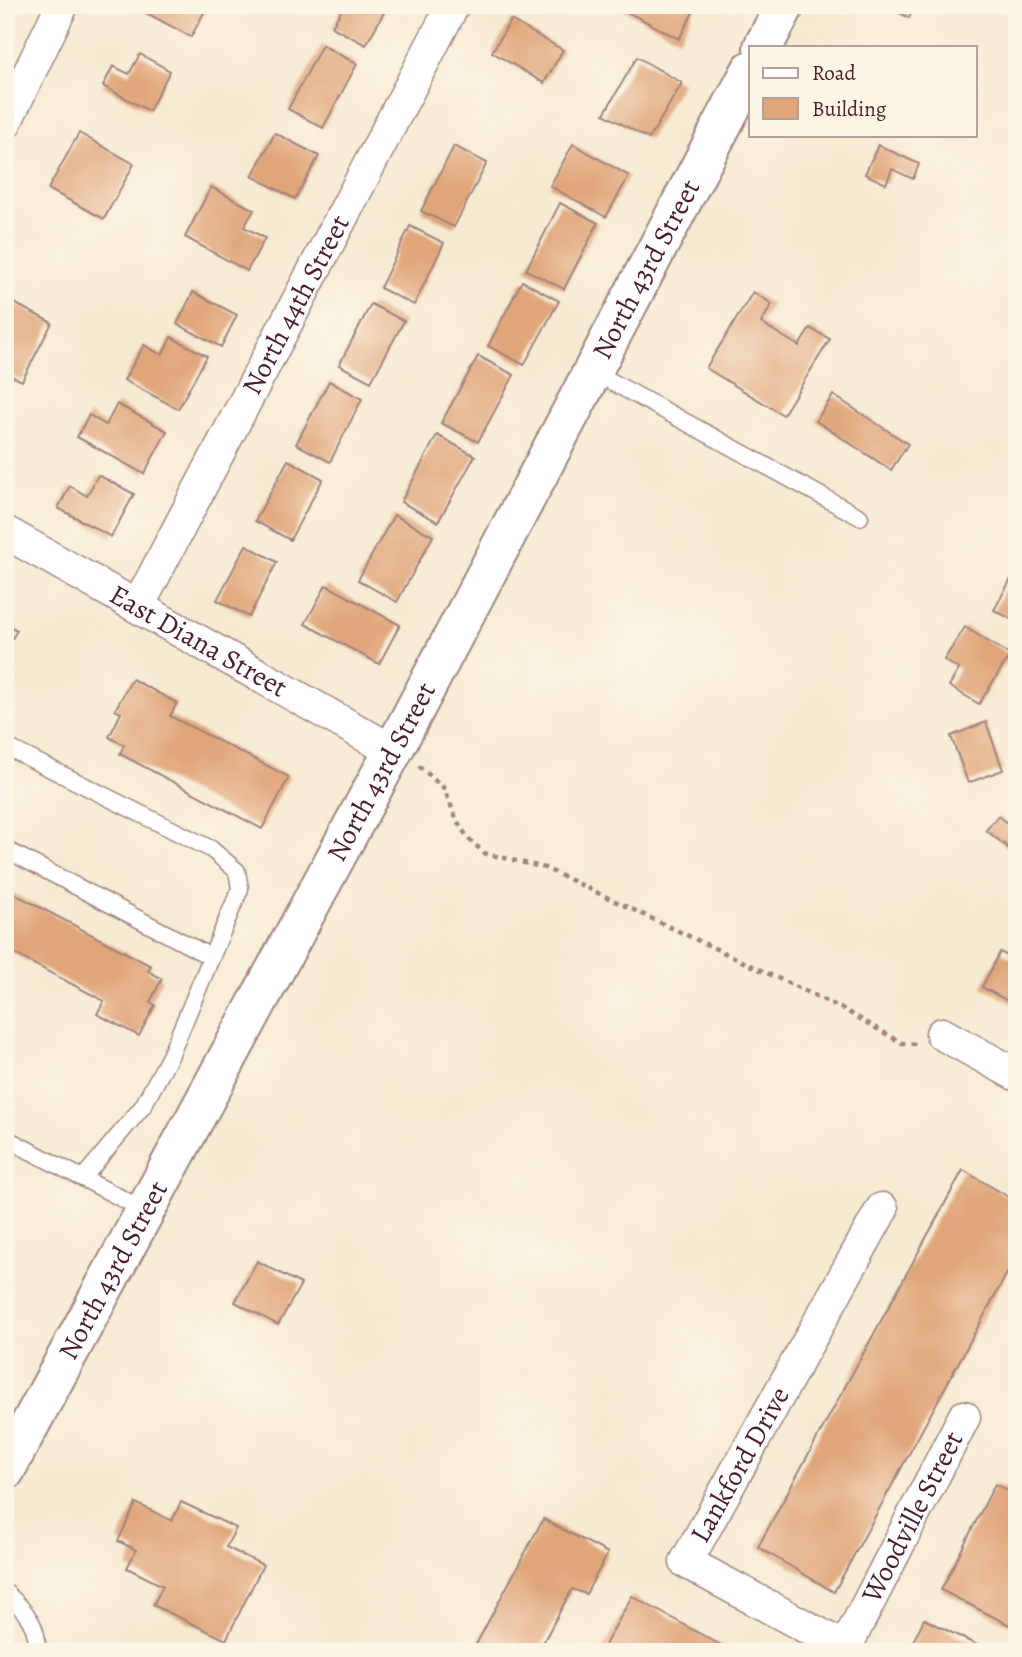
<svg xmlns="http://www.w3.org/2000/svg" width="1022" height="1657" viewBox="0 0 1022 1657" font-family="Alegreya,serif">
  <rect width="100%" height="100%" fill="#fcf5e5"/>
  <filter id="ink" filterUnits="userSpaceOnUse"><feTurbulence type="fractalNoise" baseFrequency=".0143" numOctaves="2"/><feDisplacementMap in="SourceGraphic" scale="14" xChannelSelector="R" yChannelSelector="G"/><feConvolveMatrix kernelMatrix="1 2 1 2 8 2 1 2 1" color-interpolation-filters="sRGB"/></filter>
  <filter id="wash" filterUnits="userSpaceOnUse"><feTurbulence type="fractalNoise" baseFrequency=".00686" numOctaves="4" result="noise"/><feDisplacementMap in="SourceGraphic" scale="28" xChannelSelector="R" yChannelSelector="G"/><feGaussianBlur stdDeviation="1.57" result="paint"/><feColorMatrix in="noise" values="0 0 0 0 0 0 0 0 0 0 0 0 0 0 0 0 0 1.4 0 .05"/><feComposite in="paint" operator="in"/></filter>
  <g filter="url(#wash)">
    <rect width="100%" height="100%" fill="#f6ead2"/>
    <g id="blocks">
      <g fill="#e0a579">
        <polygon points="143,5 208,5 191,37 141,10"/>
        <polygon points="344,5 388,5 366,45 332,27"/>
        <polygon points="614,5 697,5 679,39"/>
        <polygon points="885,5 916,5 909,18"/>
        <polygon points="511,20 563,50 544,83 492,52"/>
        <polygon points="322,45 357,64 323,128 288,109"/>
        <polygon points="140,54 170,71 149,111 103,86 113,66 129,74"/>
        <polygon points="637,57 682,83 649,139 604,114"/>
        <polygon points="79,133 134,164 104,219 48,189"/>
        <polygon points="275,133 319,156 295,199 252,176"/>
        <polygon points="573,144 629,176 606,217 550,186"/>
        <polygon points="878,145 919,164 913,179 892,169 886,184 865,174"/>
        <polygon points="454,146 487,163 454,227 421,211"/>
        <polygon points="211,187 254,210 244,227 265,238 247,271 185,237"/>
        <polygon points="560,203 598,223 564,289 526,270"/>
        <polygon points="410,226 444,243 414,305 380,288"/>
        <polygon points="522,281 559,301 524,365 488,346"/>
        <polygon points="193,292 237,315 221,347 177,324"/>
        <polygon points="753,292 772,304 761,323 799,346 810,328 830,339 783,415 706,368"/>
        <polygon points="14,303 52,323 22,381 5,373 5,319"/>
        <polygon points="371,304 404,321 371,382 339,365"/>
        <polygon points="171,337 207,356 178,409 124,380 144,345 162,355"/>
        <polygon points="478,356 514,375 478,442 441,423"/>
        <polygon points="329,381 362,399 330,462 296,444"/>
        <polygon points="833,395 908,444 891,470 816,421"/>
        <polygon points="117,404 167,431 144,474 77,437 89,415 106,425"/>
        <polygon points="437,435 475,456 438,522 401,502"/>
        <polygon points="288,460 323,479 290,540 255,521"/>
        <polygon points="98,475 134,494 111,537 58,508 70,486 87,496"/>
        <polygon points="394,515 433,536 397,602 358,580"/>
        <polygon points="246,545 277,562 249,617 217,600"/>
        <polygon points="1017,568 1017,622 994,610"/>
        <polygon points="326,585 400,625 379,664 305,624"/>
        <polygon points="5,624 17,630 5,651"/>
        <polygon points="965,627 1010,655 979,704 949,686 959,669 944,660"/>
        <polygon points="132,679 177,703 170,716 289,777 262,829 120,754 124,745 109,737 121,713 115,710"/>
        <polygon points="986,722 1003,770 968,783 951,736"/>
        <polygon points="998,816 1012,827 1017,822 1017,855 986,830"/>
        <polygon points="11,892 151,966 148,971 162,979 150,1002 155,1005 139,1036 97,1014 104,1001 5,949 5,902"/>
        <polygon points="1000,952 1017,961 1017,1006 982,987"/>
        <polygon points="963,1170 1017,1202 1017,1255 834,1592 758,1547"/>
        <polygon points="257,1261 301,1284 278,1325 235,1302"/>
        <polygon points="995,1484 1017,1495 1017,1629 941,1590"/>
        <polygon points="181,1502 236,1528 226,1547 263,1565 226,1640 153,1605 163,1586 127,1568 136,1550 118,1541 136,1503 172,1521"/>
        <polygon points="543,1519 608,1553 586,1594 572,1589 538,1652 472,1652"/>
        <polygon points="632,1596 733,1652 601,1652"/>
        <polygon points="924,1619 991,1652 908,1652"/>
      </g>
    </g>
  </g>
  <g filter="url(#ink)">
    <use href="#blocks" fill-opacity="0" stroke="#a0847e" stroke-width="2"/>
    <g fill="none" stroke-linecap="round" stroke-linejoin="round">
      <defs>
        <g id="service">
          <polyline points="592,371 860,517"/>
          <polyline points="5,746 211,849 237,871 240,889 170,1056 143,1106 83,1178"/>
          <polyline points="5,849 211,957"/>
          <polyline points="5,1138 144,1210"/>
          <path d="M5,1592C23,1608 41,1627 36,1652"/>
        </g>
        <g id="minor">
          <polyline points="5,123 62,5"/>
          <path id="s1" d="M5,532L393,751"/>
          <path id="s2" d="M138,606L453,5"/>
          <polyline points="942,1034 1017,1075"/>
          <path id="s3" d="M845,1648L686,1562L882,1209"/>
          <path id="s4" d="M843,1652L964,1417"/>
        </g>
        <g id="tertiary">
          <polyline points="763,47 785,5"/>
          <path id="s5" d="M5,1471L393,751L751,70"/>
        </g>
      </defs>
      <use href="#service" stroke="#a0847e" stroke-width="19"/>
      <use href="#minor" stroke="#a0847e" stroke-width="35"/>
      <use href="#tertiary" stroke="#a0847e" stroke-width="42"/>
      <polyline stroke="#a0847e" stroke-width="4.5" stroke-dasharray="5 5" stroke-linecap="butt" points="419,766 444,788 457,821 468,838 484,853 545,868 843,1009 902,1043 916,1044"/>
      <use href="#service" stroke="#fff" stroke-width="16"/>
      <use href="#minor" stroke="#fff" stroke-width="32"/>
      <use href="#tertiary" stroke="#fff" stroke-width="38"/>
    </g>
  </g>
  <g text-anchor="middle" dominant-baseline="central" stroke-width="5" stroke-linejoin="round" paint-order="stroke">
    <g font-size="28" fill="#4a1f2b" stroke="#fcf5e5">
      <text stroke="none"><textPath href="#s5" startOffset="1362">North 43rd Street</textPath></text>
      <text stroke="none"><textPath href="#s2" startOffset="340">North 44th Street</textPath></text>
      <text stroke="none"><textPath href="#s1" startOffset="222">East Diana Street</textPath></text>
      <text stroke="none"><textPath href="#s5" startOffset="794">North 43rd Street</textPath></text>
      <text stroke="none"><textPath href="#s5" startOffset="228">North 43rd Street</textPath></text>
      <text stroke="none"><textPath href="#s3" startOffset="292">Lankford Drive</textPath></text>
      <text stroke="none"><textPath href="#s4" startOffset="152">Woodville Street</textPath></text>
    </g>
  </g>
  <rect width="1022" height="1657" fill="none" stroke="#fcf5e5" stroke-width="28"/>
  <rect x="749" y="46" width="228" height="91" fill="#fcf5e5" stroke="#b59f9b" stroke-width="2"/>
  <rect x="763" y="68" width="35" height="10" fill="#ffffff" stroke="#b59f9b" stroke-width="2"/>
  <text x="812" y="80" font-size="21" fill="#4a1f2b">Road</text>
  <rect x="763" y="98" width="35" height="21" fill="#e0a579" stroke="#b59f9b" stroke-width="2"/>
  <text x="812" y="116" font-size="21" fill="#4a1f2b">Building</text>
</svg>
